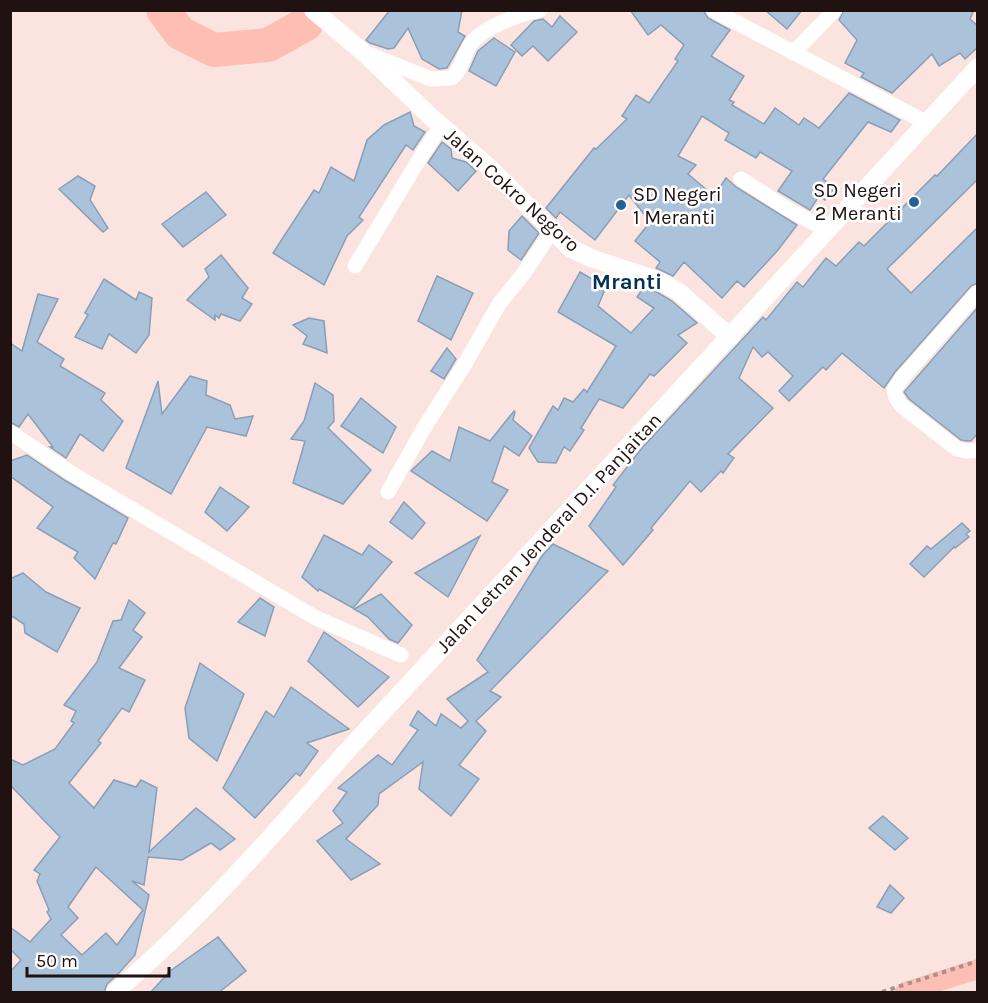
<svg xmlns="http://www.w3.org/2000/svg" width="988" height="1003" viewBox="0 0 988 1003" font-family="Karla,sans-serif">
  <rect width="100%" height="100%" fill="#fbe4e0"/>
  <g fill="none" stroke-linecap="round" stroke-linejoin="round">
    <polyline stroke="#ffbeb4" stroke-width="20" points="905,992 978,969"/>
    <polyline stroke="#ffbeb4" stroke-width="34" points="163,10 180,33 214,50 268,45 306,24 310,10"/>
  </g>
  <g fill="#abc2db" stroke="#889fb7" stroke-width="1.5" fill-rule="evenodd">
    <polygon points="390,10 462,10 458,32 465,36 447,68 439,69 422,59 408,28 394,48 388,49 370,43 366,40"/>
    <polygon points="630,10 703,10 708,18 730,30 711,56 744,76 729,100 734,102 732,105 764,124 775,108 799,125 804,118 819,128 849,93 900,120 891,132 868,122 823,179 835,188 825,200 819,196 810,210 778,191 792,171 760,152 756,158 725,140 729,133 702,116 678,156 696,165 688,174 714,196 726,178 736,187 797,225 778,250 744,287 737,281 722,298 684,262 673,276 656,268 660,262 635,241 650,222 629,195 595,240 560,212 556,218 546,208 594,148 596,149 627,119 622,116 636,95 649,103 678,61 675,59 684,45 661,25 648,35"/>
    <polygon points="765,10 802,10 787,29"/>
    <polygon points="844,10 974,10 970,19 978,26 978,47 965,59 960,53 939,66 932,54 892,93 861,77 864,73 845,63 857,40 839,20"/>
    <polygon points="560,16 577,32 548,61 533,46 522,56 511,45 534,21 543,19 552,27"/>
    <polygon points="494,38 515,52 496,86 469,71 478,51"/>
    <polygon points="410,112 414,126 425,132 413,150 406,145 359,217 363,220 347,236 324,285 273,253 314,190 319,193 331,167 354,181 367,140 384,125"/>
    <polygon points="978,133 978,179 887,269 911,293 978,227 978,283 971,286 895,372 884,388 842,353 826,370 823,367 789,401 779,391 793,376 768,352 762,357 753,347 739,378 773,408 728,454 734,458 723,473 721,471 701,492 690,481 651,528 653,530 623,565 589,526 616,487 613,485 642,448 763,317 766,320 797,282 803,287 826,258 836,266 859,242 864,246 935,175 937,176"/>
    <polygon points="442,142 451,149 452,158 466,162 476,171 458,191 428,163"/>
    <polygon points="78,176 95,186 90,200 108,228 103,232 59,189"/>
    <polygon points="206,192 226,215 183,247 162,224"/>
    <polygon points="522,216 539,233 521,260 508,250 509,231"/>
    <polygon points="221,255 248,288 242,298 252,304 240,321 221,314 219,318 215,315 215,320 187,300 209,277 205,269"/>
    <polygon points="580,272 606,287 598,306 631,333 654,308 637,297 644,287 655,291 672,301 697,323 678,335 687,343 654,376 650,374 623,408 599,399 581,428 584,430 570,451 564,447 556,463 538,462 529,448 553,406 558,410 564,398 573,402 584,389 587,392 616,346 558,312"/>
    <polygon points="437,276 473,293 451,340 418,321"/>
    <polygon points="104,279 136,300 139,292 152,298 149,335 136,353 109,334 102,349 75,337 88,315 85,313"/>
    <polygon points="38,294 58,299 37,342 64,359 60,366 105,393 101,400 123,421 103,451 80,434 66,458 50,447 53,447 28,414 19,427 10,422 10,343 22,351"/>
    <polygon points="978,307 978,433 971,441 967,441 961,440 909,399 904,392"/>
    <polygon points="309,318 324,321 327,353 303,344 307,336 293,325"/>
    <polygon points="447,348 456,359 444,379 431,371"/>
    <polygon points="190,376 207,381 206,395 230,405 235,419 253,416 246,436 207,427 171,494 126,468 158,381 162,414"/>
    <polygon points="315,383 333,395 334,421 328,428 371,470 343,504 293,483 305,441 291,439 304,421"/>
    <polygon points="361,398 396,427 383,453 341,426"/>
    <polygon points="514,411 515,412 513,420 532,436 519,456 504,446 492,482 508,490 487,521 411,471 432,451 450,461 459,427 490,441"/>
    <polygon points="27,455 66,481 128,518 116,544 113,543 95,579 74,558 78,552 37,528 53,507 10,476 10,461"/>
    <polygon points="220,487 249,507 227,531 205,512"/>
    <polygon points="404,502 425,523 412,539 390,522"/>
    <polygon points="962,523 970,531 966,534 969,537 955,548 954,547 924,577 910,564 927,546 931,549"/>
    <polygon points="324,535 362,555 369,545 392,562 353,608 319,589 318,591 302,577"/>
    <polygon points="480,536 448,597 415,573 447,555"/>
    <polygon points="553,544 608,571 490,691 501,697 476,721 486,731 459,765 479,779 451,816 419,789 423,762 379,794 378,805 346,839 380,864 351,880 317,841 343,823 333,811 347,792 338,788 378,755 392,765 418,730 410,725 418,711 436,726 441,714 461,728 468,721 447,699 488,672 477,660 542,556"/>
    <polygon points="23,573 46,592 80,608 57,652 25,633 24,624 10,615 10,579"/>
    <polygon points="381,594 412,625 398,643 389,639 368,617 354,609"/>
    <polygon points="260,598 274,607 265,636 238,622"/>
    <path d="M129,600L145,613L133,630L142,637L119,668L145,680L129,712L122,708L98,741L101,743L69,783L94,808L114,780L136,787L141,780L157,788L149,852L196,808L235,839L220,850L211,843L182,860L148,857L144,885L132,881L149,895L135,955L119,973L107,984L104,993H10V972L21,960L10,949V927L30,942L51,919L47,912L49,910L37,881L40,874L34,870L60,837L10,785V759L23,765L55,749L74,723L71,721L76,711L64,705L97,662L113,621L121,620ZM96,867L143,910L117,945L106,933L82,955L61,935L78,918L68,907Z"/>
    <polygon points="324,632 389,677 358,707 308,661"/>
    <polygon points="200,663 244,694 217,761 189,738 185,708"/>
    <polygon points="291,687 349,729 307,743 318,751 300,776 296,773 255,818 223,788 266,711 274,717"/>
    <polygon points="883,816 908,838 895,850 869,828"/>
    <polygon points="890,885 904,898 891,913 877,907"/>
    <polygon points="218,937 246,971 218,993 150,993 170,971"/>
  </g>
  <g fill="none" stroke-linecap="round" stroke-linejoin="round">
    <polyline stroke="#a69390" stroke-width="4" stroke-dasharray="4.5 4.5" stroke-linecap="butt" points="882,992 978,961"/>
    <g stroke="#fff" stroke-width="15">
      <polyline points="713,10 927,123"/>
      <path d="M366,53L431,79L452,78C462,70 463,55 470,45C481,28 520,14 540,10"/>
      <polyline points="793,53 835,10"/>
      <polyline points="741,179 786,208 828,231"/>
      <polyline points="355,266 423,153 441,126"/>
      <polyline points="978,292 902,378 894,390 896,398 902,406 957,449 966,451 978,450"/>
      <polyline points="10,432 71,473 316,618 401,655"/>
      <polyline points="388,492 424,428 466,362 499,304 524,273 552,231"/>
    </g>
    <g stroke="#fff" stroke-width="18">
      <polyline points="313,10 363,52 430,116 490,168 570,248 591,258 660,281 679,292 730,337"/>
      <path d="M115,992C199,920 273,835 346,752L978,67"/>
    </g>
  </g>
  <g fill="#256097" stroke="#fff" stroke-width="2">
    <circle cx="914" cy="202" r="6"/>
    <circle cx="621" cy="205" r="6"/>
  </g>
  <g text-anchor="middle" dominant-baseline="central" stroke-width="5" stroke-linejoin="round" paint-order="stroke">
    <g font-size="20" fill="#1f1210" stroke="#fff">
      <text transform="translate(512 190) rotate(42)">Jalan Cokro Negoro</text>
      <text transform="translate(549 533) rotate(-47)">Jalan Letnan Jenderal D.I. Panjaitan</text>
    </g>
    <g font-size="20" fill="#1f1210" stroke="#fff" text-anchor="end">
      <text x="902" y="190">SD Negeri<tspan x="902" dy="23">2 Meranti</tspan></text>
      <text x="633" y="194" text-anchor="start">SD Negeri<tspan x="633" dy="23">1 Meranti</tspan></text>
    </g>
    <g font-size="22" font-weight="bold" fill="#063156" stroke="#fff">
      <text x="627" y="282">Mranti</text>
    </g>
  </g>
  <rect width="988" height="1003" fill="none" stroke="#1f1210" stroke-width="24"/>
  <path d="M27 967v9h142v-9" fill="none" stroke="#1f1210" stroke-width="3"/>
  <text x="36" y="967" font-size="18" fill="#1f1210" stroke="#ffffff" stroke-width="4.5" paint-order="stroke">50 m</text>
</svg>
